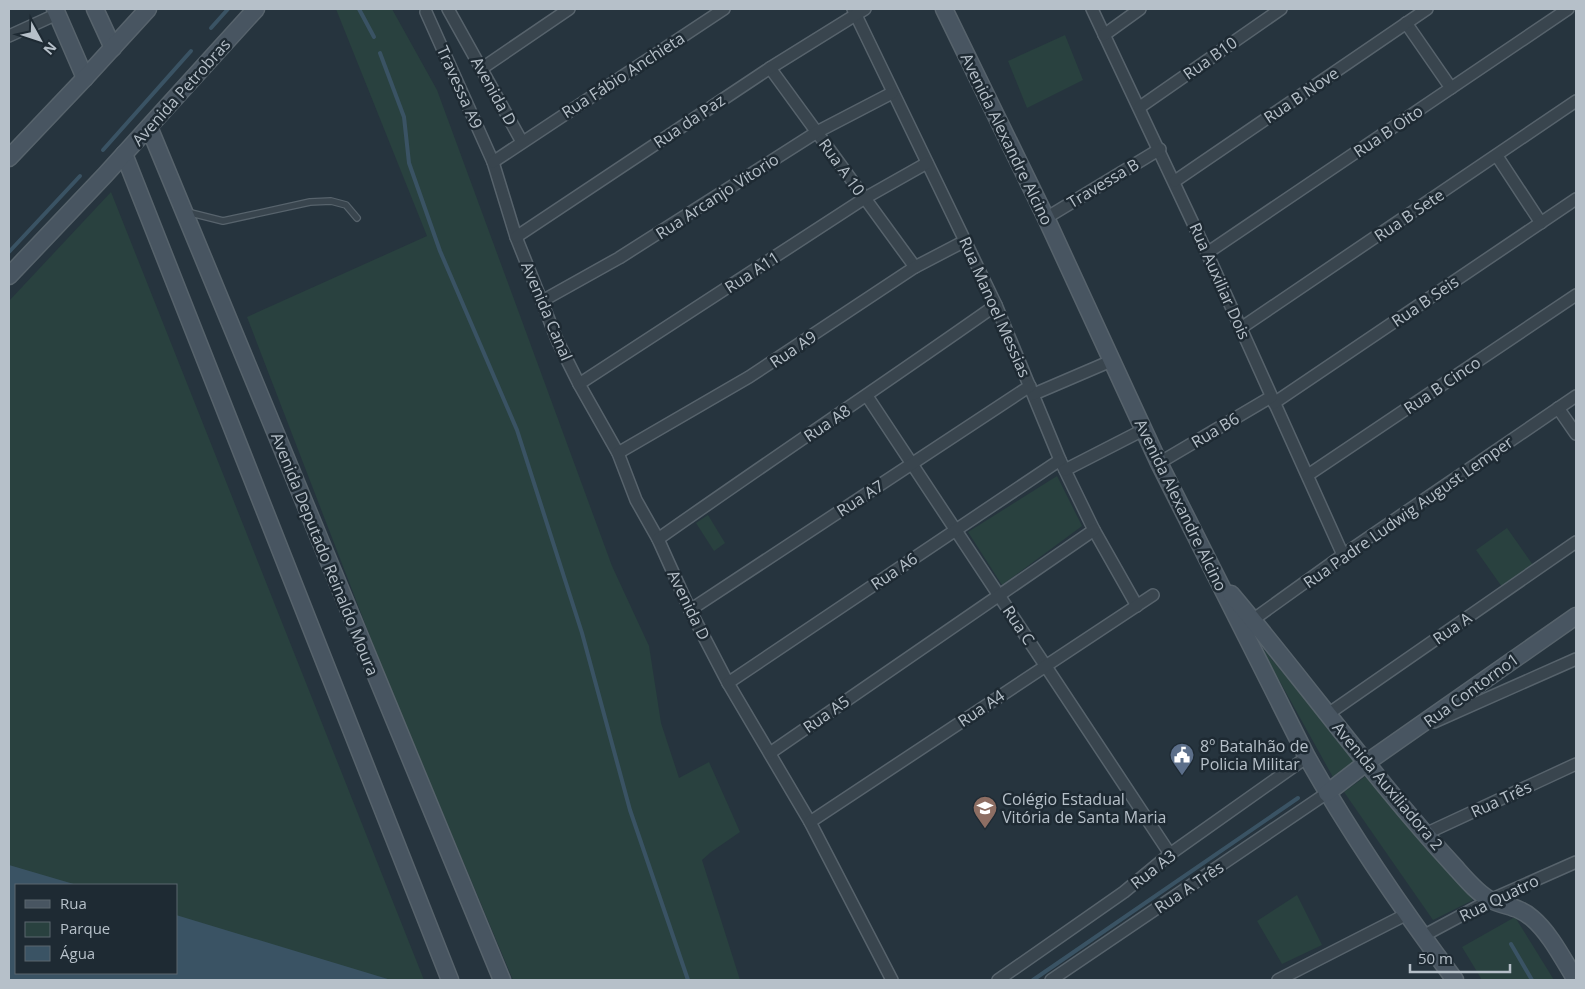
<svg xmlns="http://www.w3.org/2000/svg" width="1585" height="989" viewBox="0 0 1585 989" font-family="'Open Sans',sans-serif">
  <rect width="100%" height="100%" fill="#26343e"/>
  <g fill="#29413f" fill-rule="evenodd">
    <polygon points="336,9 392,9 437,90 612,566 649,646 661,723 679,778 709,762 740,832 711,852 702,860 740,980 513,980 386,678 247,317 427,236"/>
    <polygon points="1065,35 1083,80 1027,108 1008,61"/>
    <path d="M111,192L424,980H9V301ZM16,885H176V973H16Z"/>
    <polygon points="1057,476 1082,526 1002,585 968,532"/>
    <polygon points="708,515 725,543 714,551 696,523"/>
    <polygon points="1507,528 1533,565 1502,587 1476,550"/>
    <polygon points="1259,644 1357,761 1334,779"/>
    <polygon points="1366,776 1473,900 1433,920 1344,792"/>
    <polygon points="1297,895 1322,945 1282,964 1257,921"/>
    <polygon points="1515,917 1554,980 1482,980 1462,947"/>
  </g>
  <polygon fill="#3a5364" points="9,865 77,885 16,885 16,973 176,973 176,915 391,980 9,980"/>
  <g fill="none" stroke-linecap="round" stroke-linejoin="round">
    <g stroke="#3a5364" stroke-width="4">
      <polyline points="359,9 374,37"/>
      <polyline points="211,28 228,9"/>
      <polyline points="380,53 404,117 409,163 440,251 517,430 582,633 630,810 688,980"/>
      <polyline points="103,150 191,51"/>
      <polyline points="9,252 80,176"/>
      <polyline points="1511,944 1532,980"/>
      <polyline points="1033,980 1298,798"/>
    </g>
    <defs>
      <polyline id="lane" points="187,212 223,221 310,202 331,201 346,205 357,218"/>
      <g id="street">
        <polyline points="448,9 522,142"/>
        <polyline points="853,9 996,305 1060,460 1094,530 1137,606"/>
        <polyline points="1092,9 1207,253 1343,555"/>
        <polyline points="426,12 493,162 516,237 558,342 579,384 618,453 636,500 658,539 690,610 728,683 810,822 892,980"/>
        <polyline points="1406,23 1451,88"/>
        <polyline points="1104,35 1140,9"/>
        <polyline points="9,36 57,14"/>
        <polyline points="770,68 915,267"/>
        <polyline points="481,69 569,9"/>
        <polyline points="1140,107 1281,9"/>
        <polyline points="1497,156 1541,223"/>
        <polyline points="493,162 724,9"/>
        <polyline points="1175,181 1427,9"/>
        <polyline points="1046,218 1160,149"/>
        <polyline points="516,237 770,68 865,9"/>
        <polyline points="1207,253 1568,9"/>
        <polyline points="542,301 619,258 817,132 892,93"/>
        <polyline points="1241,328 1576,101"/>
        <polyline points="579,384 865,198 927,163"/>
        <polyline points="1034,394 1111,361"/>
        <polyline points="867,396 1170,854"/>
        <polyline points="1274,403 1576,199"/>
        <polyline points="1558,408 1576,434"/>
        <polyline points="618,453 749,377 915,267 965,241"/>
        <polyline points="1159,463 1271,397"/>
        <polyline points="1065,470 1143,430"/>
        <polyline points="1308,475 1576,295"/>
        <path d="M658,539C770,460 884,384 996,305"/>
        <polyline points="690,610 1030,386"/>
        <polyline points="1247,624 1343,555 1576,396"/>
        <polyline points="728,683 1060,460"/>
        <polyline points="1328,714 1576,542"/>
        <polyline points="1434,722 1576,659"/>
        <polyline points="770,753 1094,530"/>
        <polyline points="810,822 1153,595"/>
        <polyline points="1425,834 1576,764"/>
        <polyline points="1423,936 1490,900 1576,862"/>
        <polyline points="998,980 1124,892 1170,854 1307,757"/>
        <polyline points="1051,980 1327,793"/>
        <polyline points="1278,980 1407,914"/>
      </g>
      <g id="secondary">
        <polyline points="55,9 85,78"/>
        <polyline points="95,9 113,48"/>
        <path d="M944,9L1046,218L1159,463L1307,757C1351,835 1402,909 1455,980"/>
        <polyline points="149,127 502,980"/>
        <polyline points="124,154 450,980"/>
        <polyline points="9,158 85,78 148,9"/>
        <polyline points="9,276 105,175 256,9"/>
        <path d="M1231,594C1307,684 1375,780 1455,867C1464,877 1479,895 1491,900C1506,907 1518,906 1532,918C1550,933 1564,961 1576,980"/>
        <polyline points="1327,793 1366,763 1576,616"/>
      </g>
    </defs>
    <use href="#lane" stroke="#57636c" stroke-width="8"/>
    <use href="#street" stroke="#57636c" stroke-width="14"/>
    <use href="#secondary" stroke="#57636c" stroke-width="19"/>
    <use href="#lane" stroke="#39454e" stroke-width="5.5"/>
    <use href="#street" stroke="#39454e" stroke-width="11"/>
    <use href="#secondary" stroke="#485561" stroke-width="16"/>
  </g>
  <defs>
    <symbol id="civic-pin" viewBox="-11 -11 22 30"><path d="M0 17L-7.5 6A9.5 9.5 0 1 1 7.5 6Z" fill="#5c6f8a" stroke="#1e2a33"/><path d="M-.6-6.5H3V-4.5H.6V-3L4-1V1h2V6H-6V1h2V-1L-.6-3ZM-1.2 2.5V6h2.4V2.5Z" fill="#fff"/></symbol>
    <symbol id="school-pin" viewBox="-11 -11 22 30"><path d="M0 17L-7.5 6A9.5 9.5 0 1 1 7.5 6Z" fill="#8d6e63" stroke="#1e2a33"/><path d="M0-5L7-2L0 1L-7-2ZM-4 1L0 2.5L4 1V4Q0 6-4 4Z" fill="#fff"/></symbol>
  </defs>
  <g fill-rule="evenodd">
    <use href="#civic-pin" x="1168" y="741" width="28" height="38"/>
    <use href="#school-pin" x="971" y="794" width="28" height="38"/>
  </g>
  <g text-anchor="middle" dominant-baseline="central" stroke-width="5" stroke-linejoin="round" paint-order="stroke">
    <g font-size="16" fill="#b6c0c9" stroke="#1e2a33">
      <text transform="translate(1210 58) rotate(-35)">Rua B10</text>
      <text transform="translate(623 75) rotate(-33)">Rua Fábio Anchieta</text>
      <text transform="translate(460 87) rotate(66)">Travessa A9</text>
      <text transform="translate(494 91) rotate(61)">Avenida D</text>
      <text transform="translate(181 92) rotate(-48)">Avenida Petrobras</text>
      <text transform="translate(1301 95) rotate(-34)">Rua B Nove</text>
      <text transform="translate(689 121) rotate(-34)">Rua da Paz</text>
      <text transform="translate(1388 131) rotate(-34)">Rua B Oito</text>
      <text transform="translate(1007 139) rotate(64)">Avenida Alexandre Alcino</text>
      <text transform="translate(842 167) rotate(54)">Rua A 10</text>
      <text transform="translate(1103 183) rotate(-31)">Travessa B</text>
      <text transform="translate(717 196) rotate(-33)">Rua Arcanjo Vitorio</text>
      <text transform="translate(1409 215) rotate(-34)">Rua B Sete</text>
      <text transform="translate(752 272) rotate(-33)">Rua A11</text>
      <text transform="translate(1220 281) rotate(66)">Rua Auxiliar Dois</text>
      <text transform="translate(1425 301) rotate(-34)">Rua B Seis</text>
      <text transform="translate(995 307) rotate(66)">Rua Manoel Messias</text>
      <text transform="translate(547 311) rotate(67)">Avenida Canal</text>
      <text transform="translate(793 349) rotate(-34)">Rua A9</text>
      <text transform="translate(1442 385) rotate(-34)">Rua B Cinco</text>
      <text transform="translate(827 423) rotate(-34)">Rua A8</text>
      <text transform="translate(1215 430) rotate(-31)">Rua B6</text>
      <text transform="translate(860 498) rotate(-33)">Rua A7</text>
      <text transform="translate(1181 505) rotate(64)">Avenida Alexandre Alcino</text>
      <text transform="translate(1408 512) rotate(-35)">Rua Padre Ludwig August Lemper</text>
      <text transform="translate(325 554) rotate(68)">Avenida Deputado Reinaldo Moura</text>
      <text transform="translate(894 571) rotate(-34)">Rua A6</text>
      <text transform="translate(689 605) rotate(64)">Avenida D</text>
      <text transform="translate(1019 625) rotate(56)">Rua C</text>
      <text transform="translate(1452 628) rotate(-35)">Rua A</text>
      <text transform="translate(1471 690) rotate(-36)">Rua Contorno1</text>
      <text transform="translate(981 708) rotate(-34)">Rua A4</text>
      <text transform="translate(826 714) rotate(-35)">Rua A5</text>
      <text transform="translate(1388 786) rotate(50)">Avenida Auxiliadora 2</text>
      <text transform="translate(1501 799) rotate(-25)">Rua Três</text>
      <text transform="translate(1153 869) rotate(-38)">Rua A3</text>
      <text transform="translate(1189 887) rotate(-34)">Rua A Três</text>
      <text transform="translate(1499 898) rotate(-26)">Rua Quatro</text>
    </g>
    <g font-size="16" fill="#b6c0c9" stroke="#1e2a33" text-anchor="start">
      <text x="1200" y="746">8º Batalhão de<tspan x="1200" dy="18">Policia Militar</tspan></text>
      <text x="1002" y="799">Colégio Estadual<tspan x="1002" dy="18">Vitória de Santa Maria</tspan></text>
    </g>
  </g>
  <rect width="1585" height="989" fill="none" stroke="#b6c0c9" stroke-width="20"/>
  <rect x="15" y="884" width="162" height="90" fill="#1e2a33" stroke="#5b666f"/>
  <rect x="25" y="900" width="25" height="8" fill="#485561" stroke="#5b666f"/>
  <text x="60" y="909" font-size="15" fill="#b6c0c9">Rua</text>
  <rect x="25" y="922" width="25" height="15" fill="#29413f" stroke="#5b666f"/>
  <text x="60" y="934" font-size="15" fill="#b6c0c9">Parque</text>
  <rect x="25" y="946" width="25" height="15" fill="#3a5364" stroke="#5b666f"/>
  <text x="60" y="959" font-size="15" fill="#b6c0c9">Água</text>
  <g transform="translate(40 40) rotate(130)" stroke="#1e2a33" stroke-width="4" paint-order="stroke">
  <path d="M0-4L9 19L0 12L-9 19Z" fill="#b6c0c9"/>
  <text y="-8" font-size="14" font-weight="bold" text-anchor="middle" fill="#b6c0c9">N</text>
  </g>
  <path d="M1410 964v8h100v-8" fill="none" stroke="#b6c0c9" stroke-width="2.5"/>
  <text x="1418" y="964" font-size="15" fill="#b6c0c9" stroke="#1e2a33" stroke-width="4" paint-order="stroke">50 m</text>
</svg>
